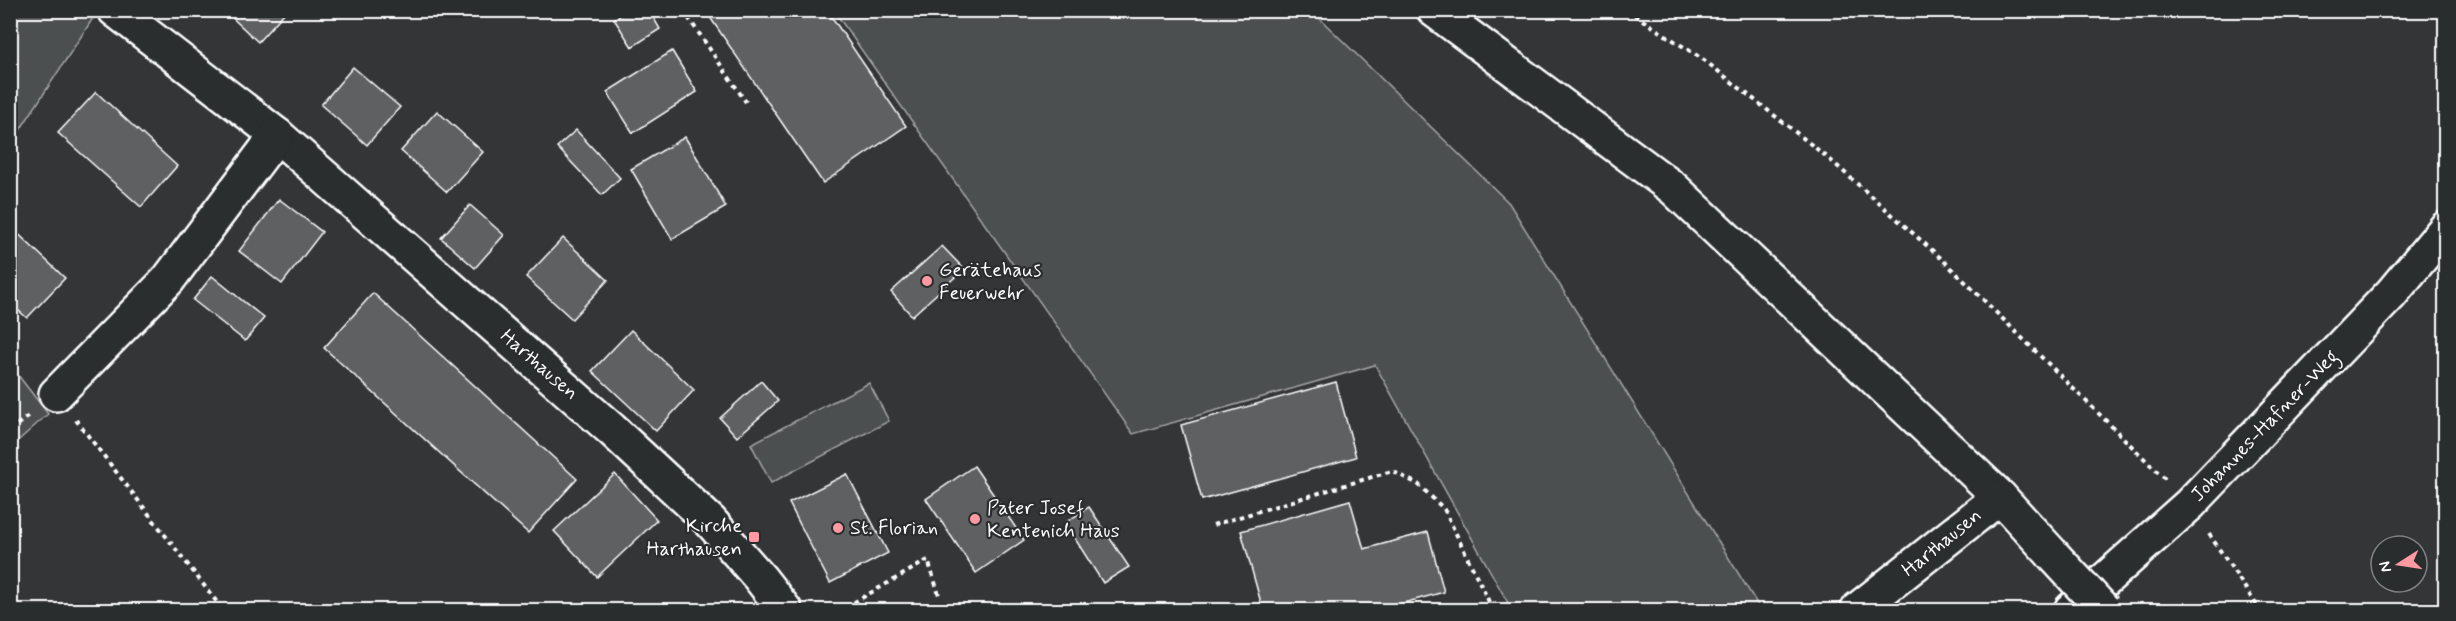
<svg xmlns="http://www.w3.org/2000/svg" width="2456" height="621" viewBox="0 0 2456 621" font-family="Mynerve,sans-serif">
  <rect width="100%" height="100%" fill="#333536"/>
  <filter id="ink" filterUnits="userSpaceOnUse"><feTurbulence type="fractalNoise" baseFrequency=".0167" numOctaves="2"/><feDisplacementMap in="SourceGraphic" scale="12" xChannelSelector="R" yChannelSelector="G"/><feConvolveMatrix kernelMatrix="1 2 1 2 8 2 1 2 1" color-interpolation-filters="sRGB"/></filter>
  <g filter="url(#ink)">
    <g fill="#4c4f50" stroke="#a6a7a8" stroke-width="1.5">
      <polygon points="11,10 94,10 97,12 11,144"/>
      <polygon points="834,11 1312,11 1509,203 1761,610 1512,610 1375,365 1133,434"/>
      <polygon points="11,366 48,414 11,447 10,447"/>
      <polygon points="869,383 889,421 771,483 751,444"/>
    </g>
    <g fill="#5f6162" stroke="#fff" stroke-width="1.5">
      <polygon points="224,10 287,10 258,42"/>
      <polygon points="629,10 649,10 660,29 632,47 614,19"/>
      <polygon points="705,10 827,10 906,126 823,183"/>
      <polygon points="672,51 697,92 633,133 607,92"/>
      <polygon points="353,67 400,107 367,145 321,105"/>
      <polygon points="96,92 177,166 141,207 58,133"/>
      <polygon points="437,111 483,152 447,192 401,151"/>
      <polygon points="576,130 620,178 602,195 557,147"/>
      <polygon points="685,137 726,207 672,239 631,169"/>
      <polygon points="279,199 322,232 282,284 239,251"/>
      <polygon points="470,205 504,235 475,268 441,238"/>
      <polygon points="10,226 65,278 27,318 10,303"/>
      <polygon points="563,238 608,280 572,319 526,277"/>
      <polygon points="942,246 964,269 912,316 891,292"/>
      <polygon points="212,276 264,318 245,341 193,300"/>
      <polygon points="373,293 577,479 528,533 324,348"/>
      <polygon points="631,330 694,390 656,431 592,371"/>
      <polygon points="761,381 778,401 737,437 720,418"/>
      <polygon points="1336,382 1356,457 1202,500 1181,425"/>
      <polygon points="974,466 1024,540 976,573 926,499"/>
      <polygon points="615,474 657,520 597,577 554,531"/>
      <polygon points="847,474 888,553 830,583 789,503"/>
      <polygon points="1350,500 1364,549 1428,532 1444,592 1378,610 1263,610 1241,531"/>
      <polygon points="1089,507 1129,567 1103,583 1065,523"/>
    </g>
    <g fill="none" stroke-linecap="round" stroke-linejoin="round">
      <defs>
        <g id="minor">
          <polyline points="115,10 277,135 611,429 711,522 760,578 785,610"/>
          <polyline points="1434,10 1673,188 2000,497 2053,555"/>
          <polyline points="56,394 168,280 277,135"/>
          <polyline points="1857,610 2000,497"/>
          <polyline points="2071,610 2190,504 2391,294 2446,228"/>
        </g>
      </defs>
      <use href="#minor" stroke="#fff" stroke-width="38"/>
      <g stroke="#fff" stroke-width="4" stroke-dasharray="4.5 4.5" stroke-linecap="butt">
        <polyline points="683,10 746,102"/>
        <polyline points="1627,10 1704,60 1827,157 1942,259 2167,481"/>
        <polyline points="76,420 223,610"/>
        <polyline points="10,430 31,414"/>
        <polyline points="1213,525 1392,471 1418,484 1444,509 1493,610"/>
        <polyline points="2209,534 2260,610"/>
        <polyline points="846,607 928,560 939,595"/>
      </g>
      <use href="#minor" stroke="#2a2d2e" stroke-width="33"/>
      <defs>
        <polyline id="minor-bridge" points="2053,555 2104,610"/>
      </defs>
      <use href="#minor-bridge" stroke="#fff" stroke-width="38" stroke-linecap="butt"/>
      <use href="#minor-bridge" stroke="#2a2d2e" stroke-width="33"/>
    </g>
  </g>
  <g fill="#ff9aa2" stroke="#2a2d2e" stroke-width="2">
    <circle cx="927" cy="281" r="6"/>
    <circle cx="975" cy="519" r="6"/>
    <circle cx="838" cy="528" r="6"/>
    <rect x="748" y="531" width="12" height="12" rx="3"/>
  </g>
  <g text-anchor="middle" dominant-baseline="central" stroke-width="4.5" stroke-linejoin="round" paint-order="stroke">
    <g font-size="20" fill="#fff" stroke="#2a2d2e" text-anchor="start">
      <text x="939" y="270">Gerätehaus<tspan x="939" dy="23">Feuerwehr</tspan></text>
      <text x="987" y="508">Pater Josef<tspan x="987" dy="23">Kentenich Haus</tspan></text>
      <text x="742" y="526" text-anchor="end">Kirche<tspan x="742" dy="23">Harthausen</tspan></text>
      <text x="850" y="528">St. Florian</text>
    </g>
    <g font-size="20" fill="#fff" stroke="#2a2d2e">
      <text transform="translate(539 365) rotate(41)">Harthausen</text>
      <text transform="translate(2265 426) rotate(-46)">Johannes-Hafner-Weg</text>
      <text transform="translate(1942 543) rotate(-39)">Harthausen</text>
    </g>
  </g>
  <rect width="2456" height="621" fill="none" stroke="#2a2d2e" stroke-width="36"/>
  <rect x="18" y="18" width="2420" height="585" fill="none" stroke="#fff" stroke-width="2" filter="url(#ink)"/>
  <g transform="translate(2399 564) rotate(258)"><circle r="28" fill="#2a2d2e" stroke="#7f8182" stroke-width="1.5"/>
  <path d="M0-4.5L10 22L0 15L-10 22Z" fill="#ff9aa2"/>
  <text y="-9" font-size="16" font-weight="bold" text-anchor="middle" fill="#ffffff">N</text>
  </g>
</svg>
